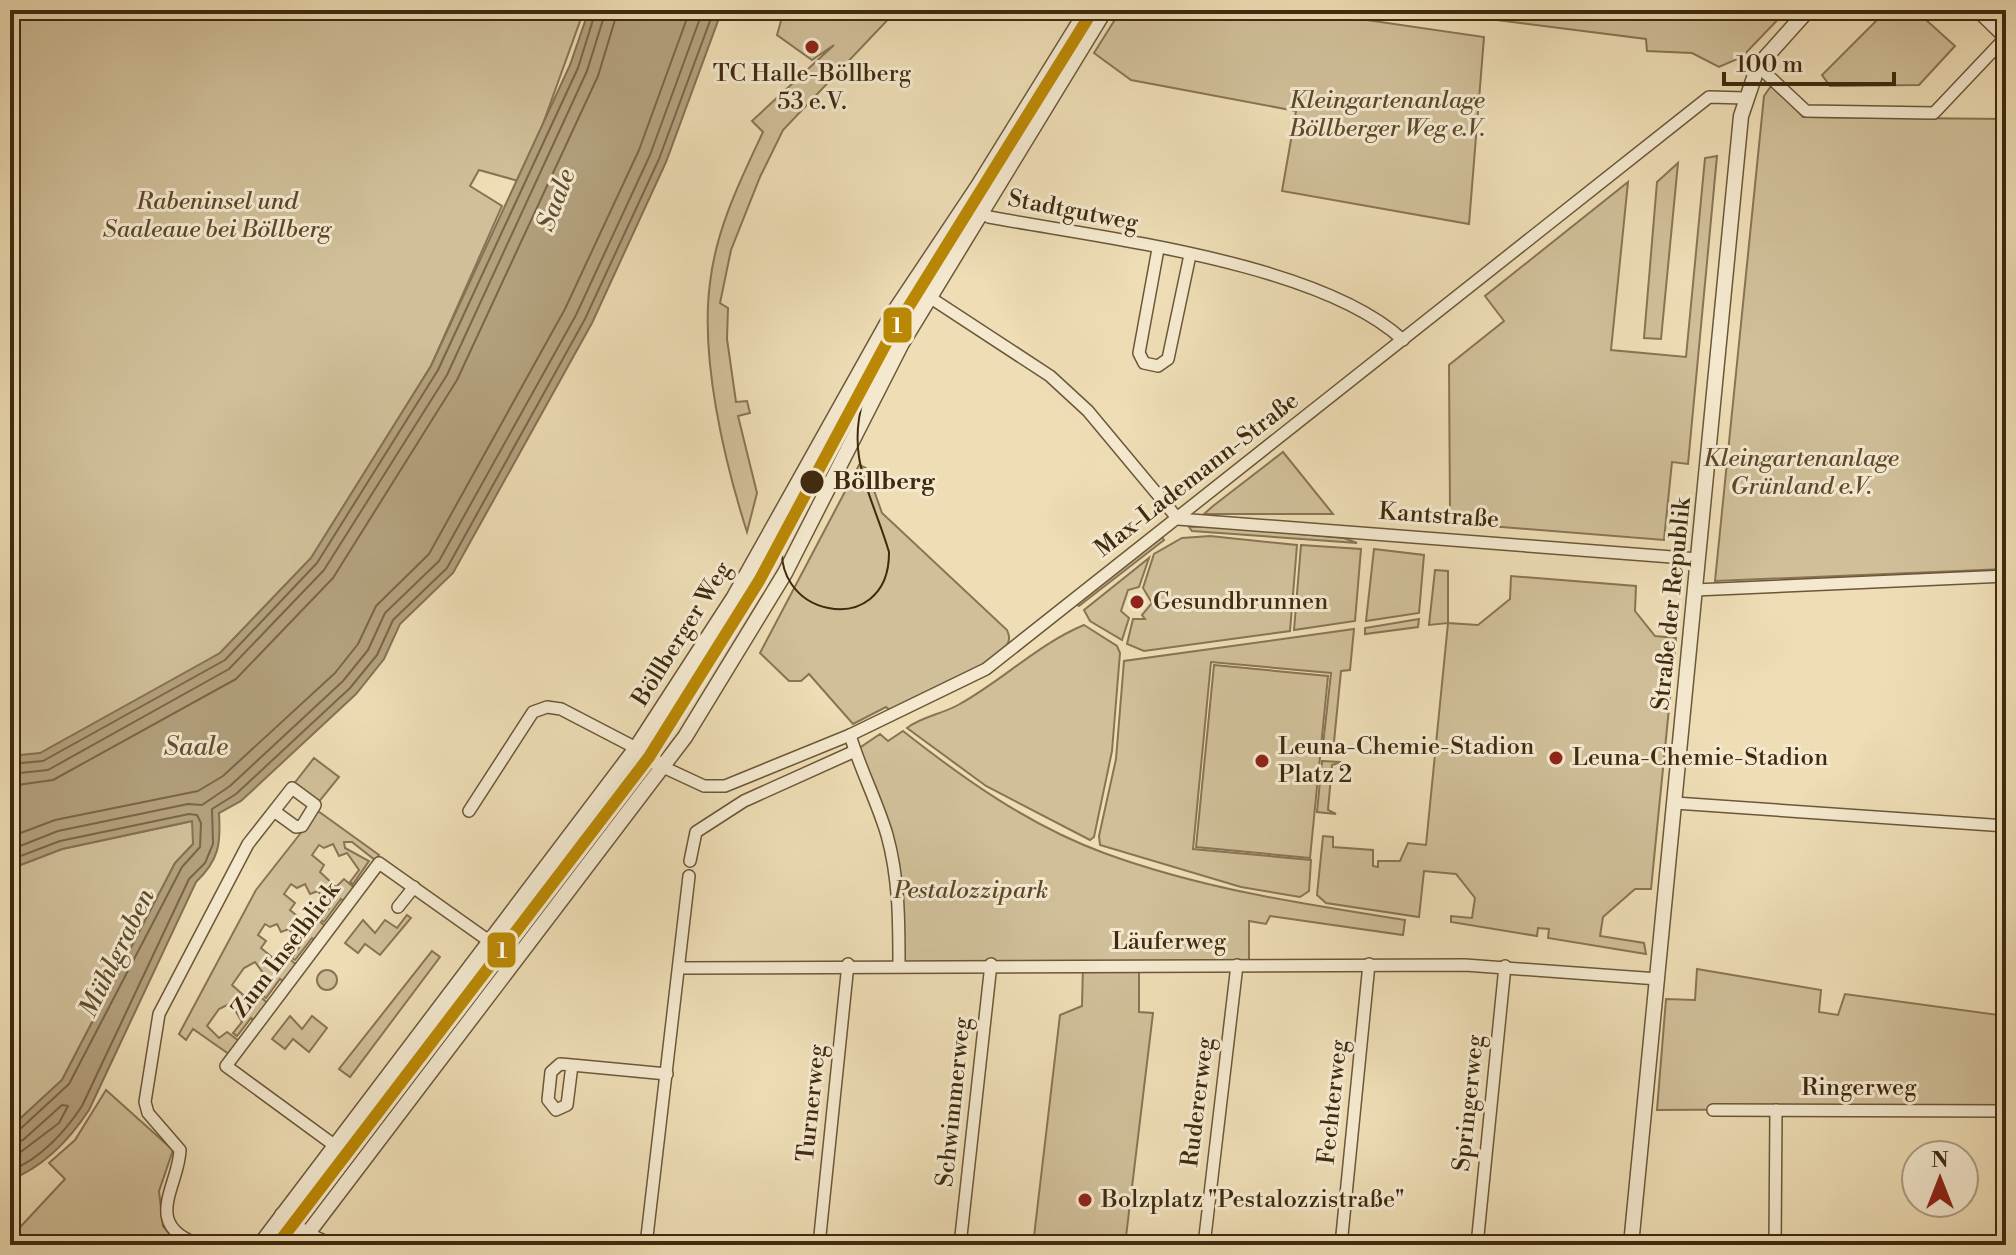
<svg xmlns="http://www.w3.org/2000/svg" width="2016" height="1255" viewBox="0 0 2016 1255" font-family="'Libre Bodoni',serif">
  <rect width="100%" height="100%" fill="#eeddb5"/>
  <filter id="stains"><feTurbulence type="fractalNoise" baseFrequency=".0025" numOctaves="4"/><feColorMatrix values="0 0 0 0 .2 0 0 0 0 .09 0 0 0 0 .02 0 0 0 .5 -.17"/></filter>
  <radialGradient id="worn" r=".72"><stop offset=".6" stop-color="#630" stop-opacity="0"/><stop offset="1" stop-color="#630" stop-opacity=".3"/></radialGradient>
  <g fill="#d0bf99" stroke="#887454" stroke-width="2">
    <polygon points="10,10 584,10 522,182 479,170 470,186 502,206 431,366 311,558 220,653 69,742 40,754 12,757"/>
    <path d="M784,10H897L783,130L760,177L731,250L720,303L728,308L727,339L736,402L747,401L750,413L738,416L757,493L747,532C724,460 700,358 710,283C716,229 740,181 763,132L752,121L834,45L812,60L777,35Z"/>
    <polygon points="1121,10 1298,10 1484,37 1469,224 1282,191 1296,111 1131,80 1094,53"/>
    <polygon points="1474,10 1787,10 1742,57 1719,67 1692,53 1647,51 1646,39 1474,17"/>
    <polygon points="1887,10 1915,10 1955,46 1919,85 1830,86 1822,75"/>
    <polygon points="1773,83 1803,117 2006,119 2006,569 1715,581 1764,96"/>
    <polygon points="1717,156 1688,464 1672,462 1664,540 1453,523 1450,514 1449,365 1504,321 1485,296 1628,182 1611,350 1686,357 1705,158"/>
    <polygon points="1678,163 1661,339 1644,338 1657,182"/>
    <polygon points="1283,452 1333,514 1204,514 1213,506"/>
    <path d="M859,465L866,468L882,513L1007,630C1009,635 1010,638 1008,643C1001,662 913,700 891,711L886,707L853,724L809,674L801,681H789L760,653Z"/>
    <polygon points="1213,526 1344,538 1357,543 1192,531 1189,527"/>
    <polygon points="1210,536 1297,545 1290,631 1144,651 1127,644 1133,619 1145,619 1142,615 1152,603 1143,588 1154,554 1182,538"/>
    <polygon points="1162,537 1164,540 1079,606 1077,604"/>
    <polygon points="1301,545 1361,549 1355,621 1294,630"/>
    <polygon points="1374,549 1424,555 1419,613 1366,621"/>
    <polygon points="1149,558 1139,587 1128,590 1121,611 1129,618 1122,640 1090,621 1084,610"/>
    <polygon points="1435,570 1448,571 1448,623 1478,625 1510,599 1511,576 1636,586 1635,611 1655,636 1676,638 1651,889 1635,889 1603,917 1600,936 1644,943 1646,954 1548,938 1549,929 1538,928 1537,936 1451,922 1451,916 1472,918 1475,898 1456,874 1424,871 1419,917 1326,903 1317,895 1323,836 1333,837 1333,847 1373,850 1373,866 1378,867 1378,861 1400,861 1408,843 1426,845 1448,623 1429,625"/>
    <polygon points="1419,619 1418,627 1365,634 1365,628"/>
    <path d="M1084,625L1117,646L1120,653L1112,751L1094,837L1090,840L986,786L907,728C921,717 942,714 958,705C1002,681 1038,644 1084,625Z"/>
    <polygon points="1354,629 1350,670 1341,671 1334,742 1343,744 1342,747 1323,745 1331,673 1211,662 1193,849 1311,860 1309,891 1300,897 1241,887 1100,845 1099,836 1116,759 1124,661"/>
    <polygon points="1214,665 1328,676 1310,858 1196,847"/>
    <path d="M903,731C964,779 1030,826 1104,853C1202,889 1303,904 1405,920L1403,935L1270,916L1266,924L1249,921V964H1139V1012L1153,1013L1125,1245H1033L1060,1015L1082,1006L1083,964L899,965L896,881L855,751L880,734L888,741Z"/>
    <polygon points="314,758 339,777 318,803 293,785"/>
    <polygon points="1322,761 1341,762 1332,765 1328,810 1336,814 1317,812"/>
    <polygon points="318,811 379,855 375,860 352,842 344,842 345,848 369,861 353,884 350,882 359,870 347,853 339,856 333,844 324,848 319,845 312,855 324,865 320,872 336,887 344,879 358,891 348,904 341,899 324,922 321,920 329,908 318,891 310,894 305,884 297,888 291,884 284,894 295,903 290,910 307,924 314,917 329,929 319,943 312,938 295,960 292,958 300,946 289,929 281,932 277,924 270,927 265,924 258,935 266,941 261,948 278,962 285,955 300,968 287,985 280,979 266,998 262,995 271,984 255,962 244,968 232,985 249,1000 256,993 271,1006 258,1024 251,1018 237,1036 233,1033 242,1022 231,1003 219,1009 207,1026 219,1038 227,1032 243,1044 233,1057 193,1029 186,1040 179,1034 256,890"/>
    <polygon points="193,821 193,844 175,863 62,1080 10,1128 10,869 62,849"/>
    <polygon points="407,915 411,918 380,955 365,944 358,953 345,943 363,920 375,933 385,920 397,928"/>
    <polygon points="432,951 440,957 350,1077 339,1069"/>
    <polygon points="1697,969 1821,990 1819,1012 1838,1015 1845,994 2006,1016 2006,1108 1657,1110 1666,999 1695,1000"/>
    <circle cx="327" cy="980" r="10"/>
    <polygon points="290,1016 302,1029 312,1016 327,1028 309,1052 293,1039 285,1049 272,1039"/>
    <polygon points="106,1090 173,1150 159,1191 163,1226 180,1245 10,1245 10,1238 65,1179 49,1163 75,1140"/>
  </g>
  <path fill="#b3a07d" stroke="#857151" stroke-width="2" d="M589,10H722L666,162L592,323L453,573L400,624L384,659L356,694L241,801L219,813C221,844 219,860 196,882L89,1110C70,1139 43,1167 10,1180V1128L62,1080L175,863L193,844L192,821L62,849L10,869V756L40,753L220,653L311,558L431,366L570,65Z"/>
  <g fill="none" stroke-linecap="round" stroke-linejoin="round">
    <g stroke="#7a6546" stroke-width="2">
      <polyline points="10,764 43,761 225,660 317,563 438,370 578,68 596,10"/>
      <polyline points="10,774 48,770 229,669 324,570 447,375 587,71 606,10"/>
      <polyline points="10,786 53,780 236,679 333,578 457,380 598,76 618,10"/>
      <polyline points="10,837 55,820 198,791 223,776 335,673 358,644 376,606 429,554 565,309 639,150 690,10"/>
      <polyline points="10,850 58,831 188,804 202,805 230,786 343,681 368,650 385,613 439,561 576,315 650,155 703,10"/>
      <polyline points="10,860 60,841 189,814 197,815 201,823 200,847 182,867 69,1084 18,1131 10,1134"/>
      <polyline points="10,1144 23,1140 62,1105 68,1106 59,1123 10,1160"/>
      <path d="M10,1171C40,1159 65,1132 82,1106L189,879L205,863L213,844L212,809L236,794L350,688L377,655L393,620L447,568L585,319L659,159L714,10"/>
    </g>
    <defs>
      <g id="minor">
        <polyline points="1976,10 2005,38"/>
        <polyline points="1758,66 1806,111 1934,113 2006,37"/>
        <path d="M981,212L989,217C1101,238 1319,262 1403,340"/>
        <polyline points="1158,249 1139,353 1144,363 1158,366 1168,359 1190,255"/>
        <polyline points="911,285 1050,376 1088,411 1178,519 1698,559"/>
        <polyline points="1695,590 2006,576"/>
        <path d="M850,735C860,769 877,801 887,835C899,878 899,921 899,965"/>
        <polyline points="663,767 704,786 725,786 850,735 986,669 1709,97 1745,98"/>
        <polyline points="1675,803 2006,826"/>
        <polyline points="469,811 533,712 547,707 561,709 636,748"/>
        <polyline points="690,861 696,832 744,801 855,751"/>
        <polyline points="398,907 414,887"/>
        <polyline points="680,968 1465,965 1658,979"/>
        <polyline points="572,1065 567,1105 556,1110 548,1100 551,1072 560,1064 572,1065 667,1074"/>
        <polyline points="1713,1110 2006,1111"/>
        <polyline points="334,1145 226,1066 379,863 489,941"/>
        <path d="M201,1245C140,1226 179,1186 180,1150L148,1113L145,1102L159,1014L248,844L292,788L315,805L302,826L296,827L274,811"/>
        <polyline points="646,1245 689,876"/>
        <polyline points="819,1245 848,964"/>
        <polyline points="960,1245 991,964"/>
        <polyline points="1204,1245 1237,965"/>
        <polyline points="1341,1245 1369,964"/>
        <polyline points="1477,1245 1505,966"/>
        <polyline points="1775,1245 1776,1110"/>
      </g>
      <g id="tertiary">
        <polyline points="636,748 663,767"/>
        <polyline points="282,1215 307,1235 330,1245"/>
        <polyline points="260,1245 636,748 734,597 890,318 978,186 1087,10"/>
        <polyline points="299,1245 685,737 785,573 902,343 1105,10"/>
        <polyline points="1631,1245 1741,116 1758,66 1808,10"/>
      </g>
    </defs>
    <use href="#minor" stroke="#6c5738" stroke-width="14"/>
    <use href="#tertiary" stroke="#6c5738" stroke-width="17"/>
    <use href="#minor" stroke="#f4e9cf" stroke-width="11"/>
    <use href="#tertiary" stroke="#f4e9cf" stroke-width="14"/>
    <path stroke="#402a0f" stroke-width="2" d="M785,532C761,617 890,643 889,552C872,494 845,458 864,397"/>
    <defs>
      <polyline id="tram-1" points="277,1245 649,757 759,581 888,340 1093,10"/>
    </defs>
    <use href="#tram-1" stroke="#f4e9cf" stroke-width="18"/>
    <use href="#tram-1" stroke="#ba8805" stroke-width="12"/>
  </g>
  <g fill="#8f2418" stroke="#f4e9cf" stroke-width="3">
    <circle cx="812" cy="47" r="8"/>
    <circle cx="1137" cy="602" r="8"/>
    <circle cx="1556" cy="758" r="8"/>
    <circle cx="1262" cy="761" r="8"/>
    <circle cx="1085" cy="1200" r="8"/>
  </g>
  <circle fill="#402a0f" stroke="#f4e9cf" stroke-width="3" cx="812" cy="482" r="13"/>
  <g text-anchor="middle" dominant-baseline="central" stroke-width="6" stroke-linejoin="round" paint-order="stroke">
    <g font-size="24" fill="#402a0f" stroke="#f4e9cf" text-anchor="start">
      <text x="812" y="74" text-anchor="middle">TC Halle-Böllberg<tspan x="812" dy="28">53 e.V.</tspan></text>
      <text x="1153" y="602">Gesundbrunnen</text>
      <text x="1278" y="747">Leuna-Chemie-Stadion<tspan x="1278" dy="28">Platz 2</tspan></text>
      <text x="1572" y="758">Leuna-Chemie-Stadion</text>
      <text x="1101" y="1200">Bolzplatz "Pestalozzistraße"</text>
    </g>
    <g font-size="24" font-style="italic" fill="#5d482b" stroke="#f4e9cf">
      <text x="1387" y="101">Kleingartenanlage<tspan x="1387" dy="28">Böllberger Weg e.V.</tspan></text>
      <text x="217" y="202">Rabeninsel und<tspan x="217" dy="28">Saaleaue bei Böllberg</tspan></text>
      <text x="1801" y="459">Kleingartenanlage<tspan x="1801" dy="28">Grünland e.V.</tspan></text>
      <text x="971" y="891">Pestalozzipark</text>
    </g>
    <g font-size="24" fill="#402a0f" stroke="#f4e9cf">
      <text transform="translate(1073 211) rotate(11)">Stadtgutweg</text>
      <text transform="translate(1197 475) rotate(-38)">Max-Lademann-Straße</text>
      <text transform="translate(1439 516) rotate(4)">Kantstraße</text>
      <text transform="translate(1672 604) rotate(-84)">Straße der Republik</text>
      <text transform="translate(682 634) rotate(-58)">Böllberger Weg</text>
      <text x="1169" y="942">Läuferweg</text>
      <text transform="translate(286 950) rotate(-53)">Zum Inselblick</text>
      <text x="1859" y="1088">Ringerweg</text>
      <text transform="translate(954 1102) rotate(-84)">Schwimmerweg</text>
      <text transform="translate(1198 1102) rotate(-83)">Rudererweg</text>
      <text transform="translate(1333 1102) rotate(-84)">Fechterweg</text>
      <text transform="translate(812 1103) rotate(-84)">Turnerweg</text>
      <text transform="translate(1469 1103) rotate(-84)">Springerweg</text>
    </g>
    <g font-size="24" font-weight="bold" fill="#402a0f" stroke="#f4e9cf" text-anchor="start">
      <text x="833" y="482">Böllberg</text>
    </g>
    <g font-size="26" font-style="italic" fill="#624d30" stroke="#f4e9cf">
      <text transform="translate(556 200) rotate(-69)">Saale</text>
      <text x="196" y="747">Saale</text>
      <text transform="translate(117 953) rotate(-64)">Mühlgraben</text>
    </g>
  </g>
  <g stroke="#f4e9cf" stroke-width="3">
    <rect x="882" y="306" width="31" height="38" rx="8" fill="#ba8805"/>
    <rect x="486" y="931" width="31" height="38" rx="8" fill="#ba8805"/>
  </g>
  <g font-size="22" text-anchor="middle" font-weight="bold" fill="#fff">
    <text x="897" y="333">1</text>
    <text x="502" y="958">1</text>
  </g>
  <rect width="2016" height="1255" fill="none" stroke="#eeddb5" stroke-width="40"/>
  <rect x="12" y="12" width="1992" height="1231" fill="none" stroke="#402a0f" stroke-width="4"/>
  <rect x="20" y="20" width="1976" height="1215" fill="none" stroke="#402a0f" stroke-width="2"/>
  <g transform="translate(1940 1179)"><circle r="38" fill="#f4e9cf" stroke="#ac9d82" stroke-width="2"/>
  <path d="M0-6L14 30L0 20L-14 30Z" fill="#8f2418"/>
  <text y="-12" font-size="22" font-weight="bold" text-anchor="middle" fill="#402a0f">N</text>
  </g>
  <path d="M1724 72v12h170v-12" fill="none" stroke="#402a0f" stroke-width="4"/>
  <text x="1736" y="72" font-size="24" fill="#402a0f" stroke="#f4e9cf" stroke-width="6" paint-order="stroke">100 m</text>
  <rect width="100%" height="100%" filter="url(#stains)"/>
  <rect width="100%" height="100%" fill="url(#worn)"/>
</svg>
